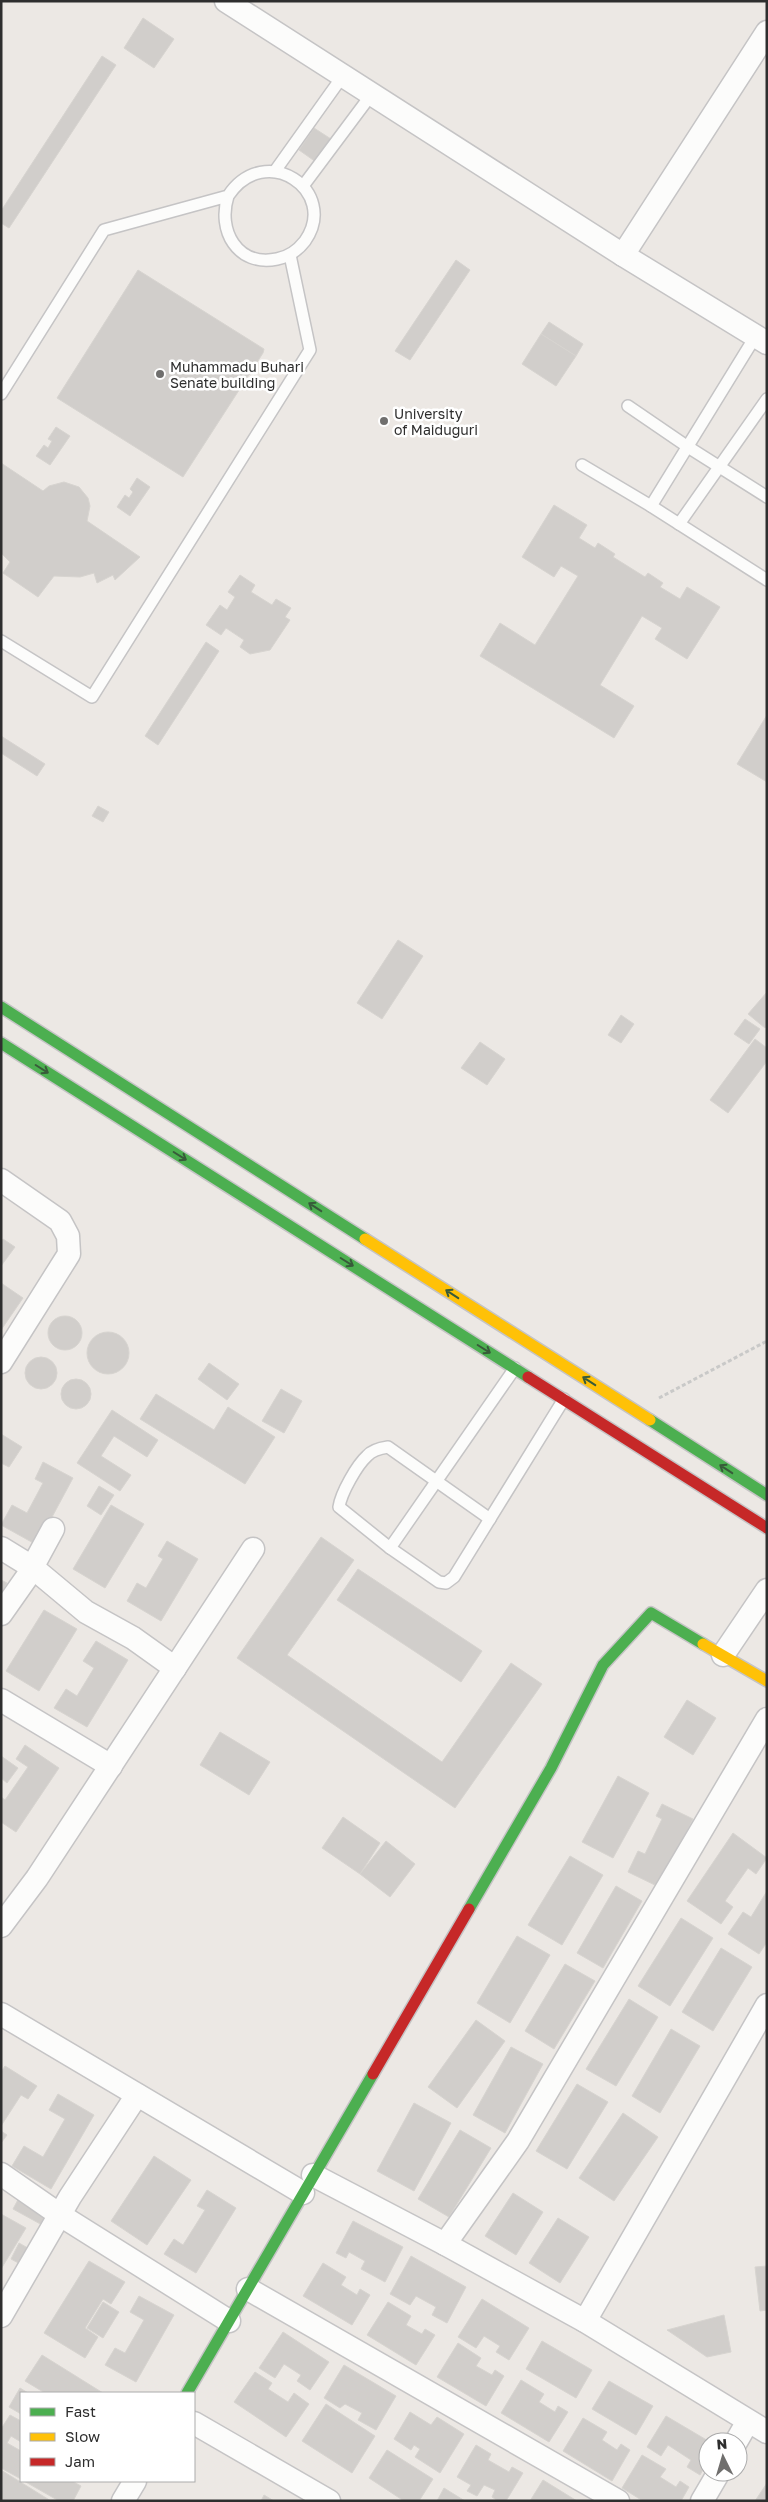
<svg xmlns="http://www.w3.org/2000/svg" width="768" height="2502" viewBox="0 0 768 2502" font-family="'Golos Text',sans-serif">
  <rect width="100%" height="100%" fill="#ece8e4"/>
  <g fill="#d1cecb" stroke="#d7d4d0">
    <polygon points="143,18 174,39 154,68 124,48"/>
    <polygon points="102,56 116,65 9,228 1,223 1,211"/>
    <polygon points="314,128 331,139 316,162 299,150"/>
    <polygon points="456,260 470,270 410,360 395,351"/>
    <polygon points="138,270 264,349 263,353 183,477 57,398"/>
    <polygon points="549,322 583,344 576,356 541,334"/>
    <polygon points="541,334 576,356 556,386 522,364"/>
    <polygon points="56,427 70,436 50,465 36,456 44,445 48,448 52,441 48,439"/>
    <polygon points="1,463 43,491 49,486 64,482 79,487 88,498 90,506 87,521 140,557 115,580 113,575 97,583 94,573 80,577 54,576 38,597 3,573 10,562 1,553"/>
    <polygon points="137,478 150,487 130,516 117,507 125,495 129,498 133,492 130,489"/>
    <polygon points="554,505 587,525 579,538 595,548 598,543 615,554 613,557 645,577 648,573 663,583 660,587 680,599 687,587 720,607 687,659 655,639 662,628 642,616 600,685 634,706 614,738 480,656 500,623 535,645 578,576 561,566 554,577 522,557"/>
    <polygon points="240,575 255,585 251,592 272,605 276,599 291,608 285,617 290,620 270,650 250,654 240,647 244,640 226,628 221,635 206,625 220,605 227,610 235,597 228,592"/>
    <polygon points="206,642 219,651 158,745 145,736"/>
    <polygon points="767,715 767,782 737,764"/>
    <polygon points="1,736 45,764 37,776 1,753"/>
    <polygon points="98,806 109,812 103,822 92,816"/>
    <polygon points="398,940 423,956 382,1019 357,1003"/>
    <polygon points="767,992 767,1026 765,1028 748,1014"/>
    <polygon points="621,1015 634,1024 621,1043 608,1035"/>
    <polygon points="745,1019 760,1029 749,1044 734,1034"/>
    <polygon points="755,1039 767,1048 767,1061 728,1113 710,1100"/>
    <polygon points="480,1042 505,1059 487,1085 461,1068"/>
    <polygon points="3,1239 15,1247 1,1266 1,1241"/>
    <polygon points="1,1283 23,1298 1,1330"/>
    <circle cx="65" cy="1333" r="17"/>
    <circle cx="108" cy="1353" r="21"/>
    <circle cx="41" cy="1373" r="16"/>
    <polygon points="209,1363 239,1384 227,1400 198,1379"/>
    <circle cx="76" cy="1394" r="15"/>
    <polygon points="281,1389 302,1401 284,1433 262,1421"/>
    <polygon points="156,1394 214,1430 228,1407 275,1437 245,1484 140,1419"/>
    <polygon points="112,1410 158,1440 147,1457 114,1436 101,1456 131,1475 120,1491 77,1463"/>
    <polygon points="1,1434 22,1447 9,1467 1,1463"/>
    <polygon points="43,1462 73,1478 37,1545 1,1525 12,1505 27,1513 43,1483 35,1479"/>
    <polygon points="99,1486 114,1495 101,1515 87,1506"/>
    <polygon points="111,1505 144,1524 105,1588 73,1569"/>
    <polygon points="321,1537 354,1560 287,1655 442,1762 511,1663 542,1684 455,1808 237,1658"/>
    <polygon points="167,1541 198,1559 161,1621 127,1601 137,1583 146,1588 163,1559 158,1556"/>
    <polygon points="358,1569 482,1651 461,1682 337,1600"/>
    <polygon points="1,1580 7,1583 1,1594"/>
    <polygon points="44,1610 77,1629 39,1691 6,1671"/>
    <polygon points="96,1641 128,1660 87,1727 54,1708 66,1689 77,1696 94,1668 83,1661"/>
    <polygon points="687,1700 716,1718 693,1755 664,1737"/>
    <polygon points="220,1732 270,1762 249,1795 200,1765"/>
    <polygon points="25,1745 59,1768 16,1832 1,1822 1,1797 5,1800 28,1767 16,1759"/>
    <polygon points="1,1756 18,1768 7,1783 1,1778"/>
    <polygon points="618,1776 649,1793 613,1858 582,1842"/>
    <polygon points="662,1804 693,1819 659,1887 628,1872 638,1851 645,1854 662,1819 656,1816"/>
    <polygon points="343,1817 380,1843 360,1874 322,1848"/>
    <polygon points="733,1833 767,1858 756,1874 748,1868 725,1901 733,1907 721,1924 687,1901"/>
    <polygon points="386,1841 415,1864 390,1897 360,1874"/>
    <polygon points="570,1856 603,1875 562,1945 528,1925"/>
    <polygon points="616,1886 642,1901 603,1968 577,1953"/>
    <polygon points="767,1891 767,1942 759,1954 728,1934 743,1912 751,1917"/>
    <polygon points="681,1918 713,1938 670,2006 638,1986"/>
    <polygon points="517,1936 550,1955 510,2023 477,2003"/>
    <polygon points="721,1948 752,1967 713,2031 682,2012"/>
    <polygon points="565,1964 595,1981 554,2049 525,2031"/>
    <polygon points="629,1999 658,2017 616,2086 586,2069"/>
    <polygon points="476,2020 505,2041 457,2108 428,2087"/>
    <polygon points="671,2029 700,2046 660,2113 632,2096"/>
    <polygon points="511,2047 543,2064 505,2133 473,2115"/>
    <polygon points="5,2066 37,2086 28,2099 21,2095 1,2126 1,2072"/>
    <polygon points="577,2084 608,2102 567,2169 536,2151"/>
    <polygon points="58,2094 94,2115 51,2189 12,2166 24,2146 43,2157 65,2119 49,2110"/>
    <polygon points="414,2103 451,2123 414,2191 377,2171"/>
    <polygon points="623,2113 658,2137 614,2201 579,2178"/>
    <polygon points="460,2130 491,2148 449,2217 418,2199"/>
    <polygon points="1,2131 7,2135 1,2143"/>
    <polygon points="154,2156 191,2180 147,2245 111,2221"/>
    <polygon points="207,2190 236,2208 196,2273 164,2254 174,2239 183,2245 205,2210 197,2206"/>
    <polygon points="513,2193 543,2212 516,2255 485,2236"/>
    <polygon points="20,2196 51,2214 44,2226 13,2209"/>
    <polygon points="1,2214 26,2228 1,2269"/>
    <polygon points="558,2218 589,2237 560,2283 529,2263"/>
    <polygon points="353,2221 403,2247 385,2282 361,2269 365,2261 349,2252 346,2258 336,2253"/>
    <polygon points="19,2243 33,2251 24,2266 11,2259"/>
    <polygon points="411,2256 466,2287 447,2323 432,2315 436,2307 416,2296 410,2305 390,2294"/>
    <polygon points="89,2261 125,2282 111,2304 103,2299 85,2328 98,2337 85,2358 44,2333"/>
    <polygon points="323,2263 346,2277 341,2285 357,2295 360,2289 370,2295 352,2325 303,2296"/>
    <polygon points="767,2266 767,2310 760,2311 755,2267"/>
    <polygon points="139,2296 174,2315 136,2382 105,2365 115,2348 125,2353 144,2320 130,2312"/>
    <polygon points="482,2299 529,2328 509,2360 496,2352 500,2346 484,2336 476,2348 458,2337"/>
    <polygon points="103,2302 119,2312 103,2338 87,2328"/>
    <polygon points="388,2302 411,2316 406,2325 422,2334 425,2329 435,2335 416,2365 367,2335"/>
    <polygon points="724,2315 731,2352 707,2357 667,2330"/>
    <polygon points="283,2332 329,2362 310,2390 297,2381 301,2375 284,2364 275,2378 259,2368"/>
    <polygon points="542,2341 592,2370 576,2398 526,2369"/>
    <polygon points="458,2343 481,2358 476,2366 492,2375 495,2370 504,2376 486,2406 437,2377"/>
    <polygon points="42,2355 103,2393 45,2393 25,2381"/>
    <polygon points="344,2365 396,2396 376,2430 358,2420 362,2413 345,2404 340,2408 324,2398"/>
    <polygon points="255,2372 272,2383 268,2389 288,2402 294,2393 309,2404 286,2437 234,2402"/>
    <polygon points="521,2380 544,2394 539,2402 555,2412 558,2406 568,2412 549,2442 501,2413"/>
    <polygon points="609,2381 653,2406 636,2435 592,2409"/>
    <polygon points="20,2388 28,2393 21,2393 21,2414 9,2407"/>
    <polygon points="326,2404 375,2436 352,2473 302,2441"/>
    <polygon points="410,2412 431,2425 437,2417 464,2434 440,2473 415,2457 420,2449 414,2445 411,2450 394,2439"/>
    <polygon points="10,2415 21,2421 21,2442 11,2436 7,2443 21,2451 21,2479 1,2468 1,2429"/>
    <polygon points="666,2416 710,2442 708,2442 708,2461 700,2475 687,2467 691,2460 668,2445 661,2456 647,2447"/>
    <polygon points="583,2418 607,2432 602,2440 617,2450 621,2444 630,2450 612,2481 563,2451"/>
    <polygon points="476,2445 491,2454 488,2460 509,2472 512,2467 523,2473 506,2501 498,2501 492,2497 495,2490 484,2485 477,2496 467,2491 471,2485 457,2477"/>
    <polygon points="387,2450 433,2479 419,2501 404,2501 369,2478"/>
    <polygon points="642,2455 666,2469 660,2477 676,2487 680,2481 689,2487 681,2501 643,2501 622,2488"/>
    <polygon points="1,2470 51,2501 1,2501"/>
    <polygon points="543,2480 577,2501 530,2501"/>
    <polygon points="24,2481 72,2481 81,2486 73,2501 59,2501"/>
    <polygon points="767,2483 767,2501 755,2501"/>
    <polygon points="444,2488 465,2501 437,2501"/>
    <polygon points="264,2495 274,2501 261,2501"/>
  </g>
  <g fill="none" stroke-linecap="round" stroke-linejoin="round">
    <defs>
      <g id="lane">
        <polyline points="275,171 342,77"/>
        <polyline points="303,186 371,95"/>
        <path d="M1,394L104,230L228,196C265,140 340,191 305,241C298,250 288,257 277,259C237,267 217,230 228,196"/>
        <polyline points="628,406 688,447 767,497"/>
        <polyline points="582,465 651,506 755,337"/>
        <polyline points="651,506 767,580"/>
        <polyline points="679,524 767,399"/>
        <polyline points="1,641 92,697 310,350 290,255"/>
        <polyline points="515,1368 390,1548 439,1582 446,1583 454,1577 564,1399"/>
        <path d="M390,1548L339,1507C341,1493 357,1465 367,1456C372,1450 381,1448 388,1447L490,1519"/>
      </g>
      <g id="street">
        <polyline points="226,1 623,255 767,343"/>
        <polyline points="623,255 767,32"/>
        <polyline points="1,1180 60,1221 68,1236 69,1254 1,1362"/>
        <polyline points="1,1548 32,1567 86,1612 133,1638 175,1668"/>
        <polyline points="1,1614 27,1577 53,1529"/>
        <polyline points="723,1655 767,1590"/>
        <polyline points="1,1700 111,1766"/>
        <polyline points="1,1926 37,1878 253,1549"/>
        <polyline points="1,2014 303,2193"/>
        <polyline points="1,2174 60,2215 229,2321"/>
        <polyline points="313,2175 445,2244 585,2321 767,2432"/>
        <polyline points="445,2244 518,2141 767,1719"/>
        <polyline points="248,2289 618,2501"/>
        <polyline points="1,2316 70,2197 137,2095"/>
        <polyline points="585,2321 767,2005"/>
        <polyline points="194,2423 329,2501"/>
        <polyline points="736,2442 748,2421"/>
        <polyline points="123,2501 135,2481"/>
        <polyline points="702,2501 719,2472"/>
      </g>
      <g id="fast">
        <polyline points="1,1007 365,1239"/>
        <polyline points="1,1043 528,1377"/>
        <polyline points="650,1420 767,1495"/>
        <polyline points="469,1909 551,1768 603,1665 651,1613 703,1644"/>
        <polyline points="187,2393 373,2074"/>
      </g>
      <g id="slow">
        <polyline points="365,1239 650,1420"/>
        <polyline points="703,1644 767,1681"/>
      </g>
      <g id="jam">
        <polyline points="528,1377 767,1528"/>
        <polyline points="373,2074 469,1909"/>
      </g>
    </defs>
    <use href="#lane" stroke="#c5c4c5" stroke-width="14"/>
    <use href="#street" stroke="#c5c4c5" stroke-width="25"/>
    <use href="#fast" stroke="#c5c4c5" stroke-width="14"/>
    <use href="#slow" stroke="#c5c4c5" stroke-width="14"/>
    <use href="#jam" stroke="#c5c4c5" stroke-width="14"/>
    <polyline stroke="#c9c9c8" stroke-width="3" stroke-dasharray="4 2.5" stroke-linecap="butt" points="659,1398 767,1341"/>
    <use href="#lane" stroke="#fcfcfb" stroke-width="11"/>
    <use href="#street" stroke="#fcfcfb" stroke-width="22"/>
    <use href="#fast" stroke="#4caf50" stroke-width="11"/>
    <use href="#slow" stroke="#ffc107" stroke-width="11"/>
    <use href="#jam" stroke="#c62828" stroke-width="11"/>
  </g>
  <defs><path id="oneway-shaft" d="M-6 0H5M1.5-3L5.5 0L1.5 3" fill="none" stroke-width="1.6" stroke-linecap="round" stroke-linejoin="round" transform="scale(1.25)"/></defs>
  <g stroke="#385b3a">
    <use href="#oneway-shaft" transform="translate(42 1069) rotate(32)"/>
    <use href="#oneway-shaft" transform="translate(180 1156) rotate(32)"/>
    <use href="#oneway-shaft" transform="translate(315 1207) rotate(-147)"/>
    <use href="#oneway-shaft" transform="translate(347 1262) rotate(32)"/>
    <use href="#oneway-shaft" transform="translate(452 1294) rotate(-147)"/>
    <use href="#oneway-shaft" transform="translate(484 1349) rotate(32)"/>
    <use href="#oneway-shaft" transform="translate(589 1381) rotate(-147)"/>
    <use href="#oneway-shaft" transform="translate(726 1469) rotate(-147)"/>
  </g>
  <g fill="#706f6e" stroke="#fff" stroke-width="2">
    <circle cx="160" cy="374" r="5"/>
    <circle cx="384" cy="421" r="5"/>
  </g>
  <g text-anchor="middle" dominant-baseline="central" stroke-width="5" stroke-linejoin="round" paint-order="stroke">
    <g font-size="14" fill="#2e2e2e" stroke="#fff" text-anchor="start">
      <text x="170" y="366">Muhammadu Buhari<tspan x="170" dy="16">Senate building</tspan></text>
      <text x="394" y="413">University<tspan x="394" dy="16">of Maiduguri</tspan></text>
    </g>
  </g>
  <rect width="768" height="2502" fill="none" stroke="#2e2e2e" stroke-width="5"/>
  <rect x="20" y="2392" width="175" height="90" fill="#ffffff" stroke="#ababab"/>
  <rect x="30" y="2408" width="25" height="8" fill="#4caf50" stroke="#ababab"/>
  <text x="65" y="2417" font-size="15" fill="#2e2e2e">Fast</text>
  <rect x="30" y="2433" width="25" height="8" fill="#ffc107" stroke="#ababab"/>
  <text x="65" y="2442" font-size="15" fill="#2e2e2e">Slow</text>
  <rect x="30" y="2458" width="25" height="8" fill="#c62828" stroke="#ababab"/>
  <text x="65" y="2467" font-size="15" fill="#2e2e2e">Jam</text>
  <g transform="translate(723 2457) rotate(355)"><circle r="24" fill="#ffffff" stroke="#ababab"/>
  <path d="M0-4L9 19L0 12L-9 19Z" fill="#706f6e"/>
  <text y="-8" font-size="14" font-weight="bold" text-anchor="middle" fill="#2e2e2e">N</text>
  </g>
</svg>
